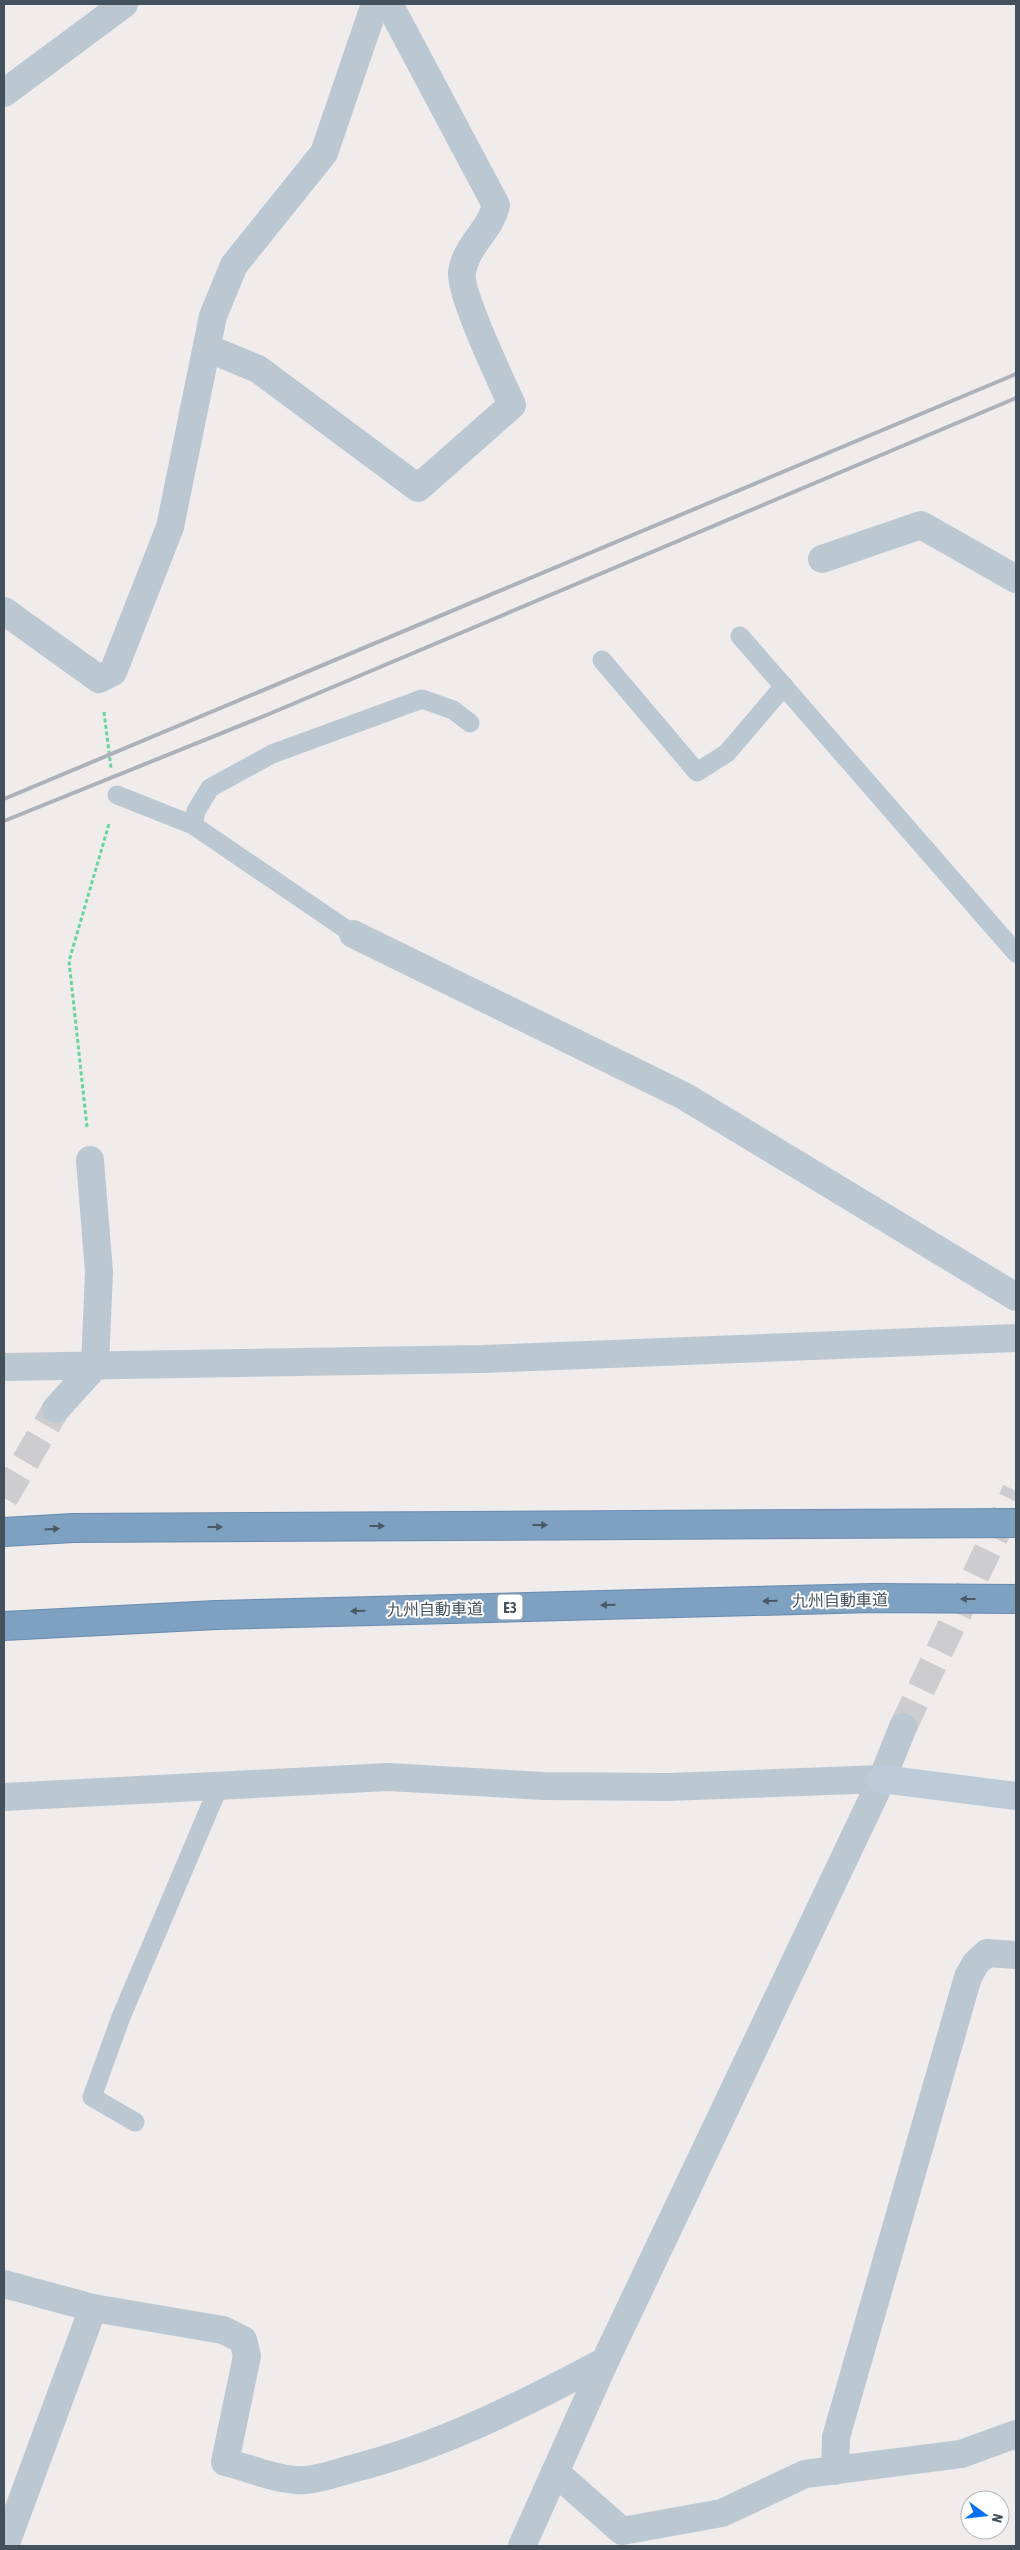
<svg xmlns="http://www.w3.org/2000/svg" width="1020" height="2550" viewBox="0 0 1020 2550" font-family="'Asap Condensed','Noto Sans JP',sans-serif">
  <rect width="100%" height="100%" fill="#f0ecec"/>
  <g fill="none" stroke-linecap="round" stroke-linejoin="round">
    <g stroke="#cdcdcf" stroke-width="28" stroke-dasharray="28 14" stroke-linecap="butt">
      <polyline points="4,1498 56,1409"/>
      <polyline points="903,1727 1016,1491"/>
    </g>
    <defs>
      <g id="highway">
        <polyline points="4,1532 73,1528 1016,1523"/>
        <polyline points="4,1626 216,1615 873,1598 1016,1599"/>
      </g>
    </defs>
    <use href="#highway" stroke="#6a8bae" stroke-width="30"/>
    <g stroke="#69d59e" stroke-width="3" stroke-dasharray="4 2.5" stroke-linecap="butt">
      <polyline points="104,712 111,768"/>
      <polyline points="87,1127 69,961 109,824"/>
    </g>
    <g stroke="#bbc8d1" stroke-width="19">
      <polyline points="740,636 1016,953"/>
      <polyline points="602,660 697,772 727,753 784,686"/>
      <polyline points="117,795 193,825 353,934"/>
      <polyline points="193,825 196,811 210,788 272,754 422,699 453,710 470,723"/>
      <polyline points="135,2122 92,2097 121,2017 219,1786"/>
    </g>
    <g stroke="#bbc8d1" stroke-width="28">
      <polyline points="4,93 124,4"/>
      <path d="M207,348L258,369L418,488L512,405C501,381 459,292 462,272C466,245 491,230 496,205L389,4"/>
      <polyline points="822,559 921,525 1016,579"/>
      <polyline points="4,611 99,679 113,672 170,527 213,316 234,265 324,153 375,4"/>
      <polyline points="353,934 684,1096 1016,1297"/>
      <polyline points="4,1367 482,1359 1016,1338"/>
      <polyline points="56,1409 95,1366 99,1272 90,1160"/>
      <polyline points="4,1797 388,1777 543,1786 667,1787 882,1779"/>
      <path d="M4,2284L93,2308L223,2330L243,2340L247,2356L225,2462C249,2468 282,2482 306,2480C321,2479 337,2473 351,2469C440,2447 524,2404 605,2361"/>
      <polyline points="835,2471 836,2437 968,1977 976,1963 987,1953 1016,1955"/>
      <polyline points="555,2472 622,2531 722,2513 805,2474 961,2454 1016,2434"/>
      <polyline points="5,2546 93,2308"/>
      <polyline points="522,2546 605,2361 882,1779 903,1727"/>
    </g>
    <polyline stroke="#bdcbd8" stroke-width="28" points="882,1779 1016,1796"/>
    <use href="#highway" stroke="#7ea1c2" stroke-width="28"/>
    <g stroke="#aeb2b8" stroke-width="4">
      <polyline points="4,799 1016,374"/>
      <polyline points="4,821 269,714 1016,398"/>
    </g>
  </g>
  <defs><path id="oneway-solid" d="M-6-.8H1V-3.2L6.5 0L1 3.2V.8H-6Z" transform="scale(1.25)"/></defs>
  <g fill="#495966">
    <use href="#oneway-solid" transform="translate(540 1525)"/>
    <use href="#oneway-solid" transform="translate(377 1526)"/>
    <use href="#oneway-solid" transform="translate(215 1527)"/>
    <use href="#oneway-solid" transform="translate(52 1529) rotate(-3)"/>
    <use href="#oneway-solid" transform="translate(968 1599) rotate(-180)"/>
    <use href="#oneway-solid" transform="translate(770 1601) rotate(179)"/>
    <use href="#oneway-solid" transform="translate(608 1605) rotate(179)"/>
    <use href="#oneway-solid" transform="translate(358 1611) rotate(179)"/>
  </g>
  <g text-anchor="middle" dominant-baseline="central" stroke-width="4" stroke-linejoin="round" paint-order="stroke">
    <rect fill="#fff" stroke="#7b858d" stroke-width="1" x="497.5" y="1594.5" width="25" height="25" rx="4"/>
    <g font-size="15" font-weight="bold" fill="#43515c">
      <text x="510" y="1607">E3</text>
    </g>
    <g font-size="16" fill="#43515c" stroke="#fff">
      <text transform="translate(840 1600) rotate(-1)">九州自動車道</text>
      <text transform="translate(435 1609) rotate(-1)">九州自動車道</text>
    </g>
  </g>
  <rect width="1020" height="2550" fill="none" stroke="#43515c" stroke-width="10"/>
  <g transform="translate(985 2515) rotate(105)"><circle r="24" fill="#ffffff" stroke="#b4b9be"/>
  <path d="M0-4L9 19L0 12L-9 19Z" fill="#0571f1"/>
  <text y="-8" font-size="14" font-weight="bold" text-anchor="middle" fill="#43515c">N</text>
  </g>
</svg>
